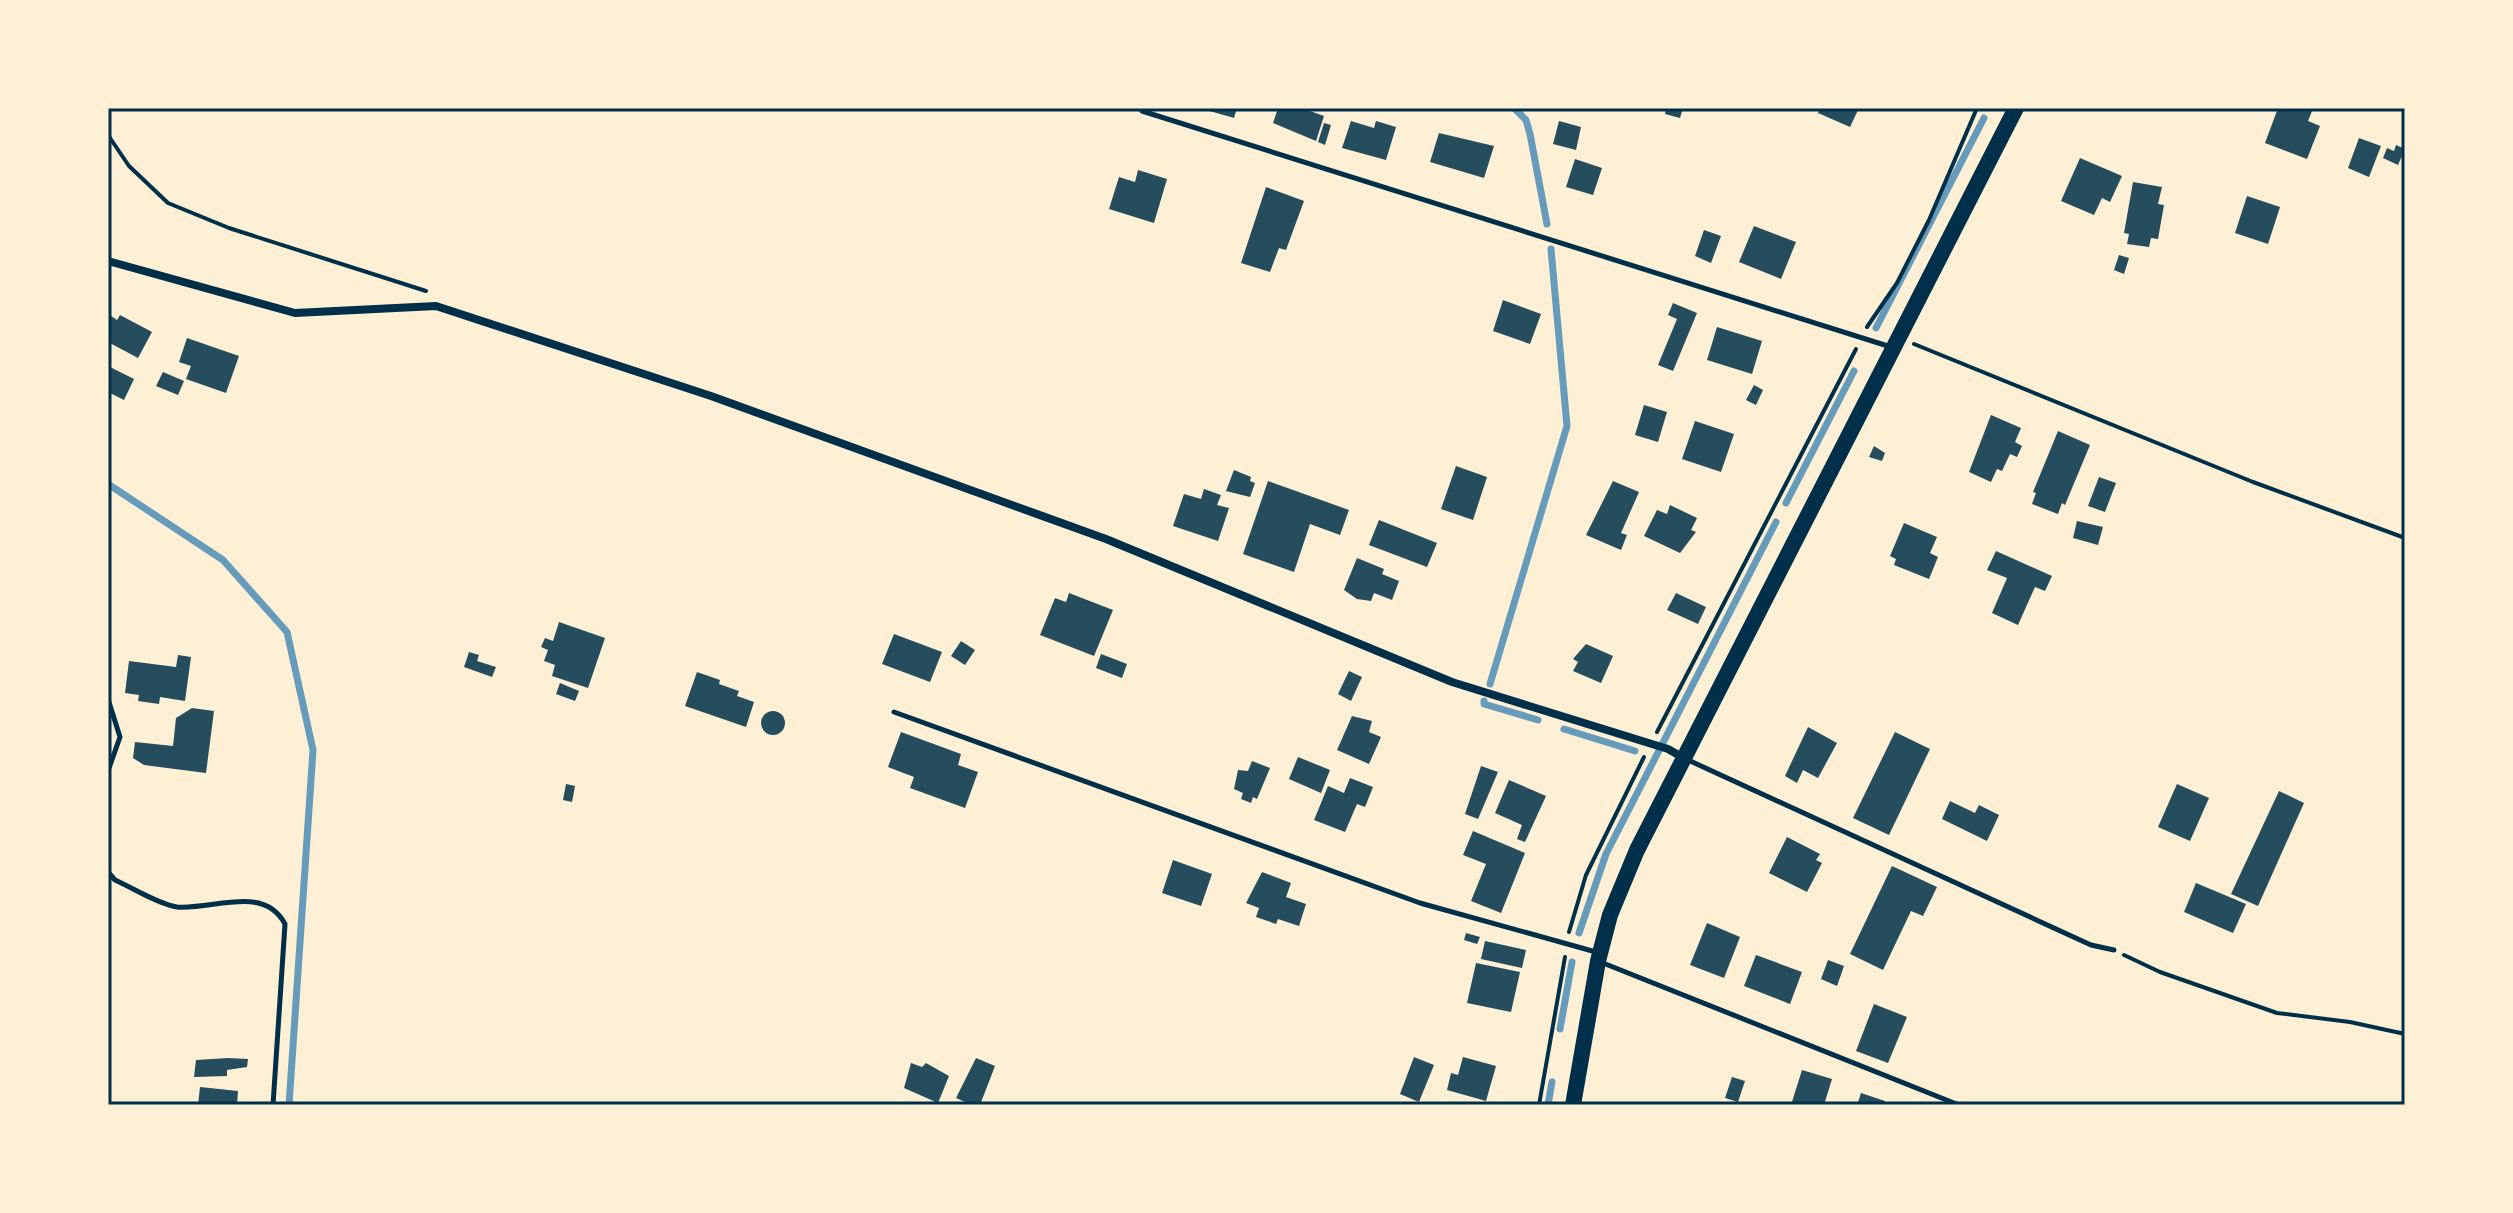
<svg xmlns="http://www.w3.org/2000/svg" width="2513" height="1213" viewBox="0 0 2513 1213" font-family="'Roboto Serif',serif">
  <rect width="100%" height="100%" fill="#fdf0d5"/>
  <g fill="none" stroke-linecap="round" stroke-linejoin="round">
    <g stroke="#669bbc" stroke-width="7">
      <polyline points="1514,108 1526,120 1530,134 1547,224"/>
      <polyline points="1876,328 1984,118"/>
      <polyline points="108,484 223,560 287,632 313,750 289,1105"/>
      <polyline points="1786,503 1854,371"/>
      <polyline points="1490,684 1567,426 1551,249"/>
      <polyline points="1484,701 1484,704 1538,720"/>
      <polyline points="1564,729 1635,751"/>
      <polyline points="1579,933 1606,854 1776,522"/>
      <polyline points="1560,1029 1572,962"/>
      <polyline points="1548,1105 1552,1082"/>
    </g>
  </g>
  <g fill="#264d5e">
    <polygon points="1199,108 1237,108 1234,118"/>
    <polygon points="1278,108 1311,108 1310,111 1324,116 1316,141 1273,123"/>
    <polygon points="1666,108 1683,108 1680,118 1665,114"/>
    <polygon points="1820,108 1859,108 1850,127 1818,113"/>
    <polygon points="2278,108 2312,111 2308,121 2320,126 2307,159 2265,143"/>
    <polygon points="1351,121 1374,128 1376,121 1396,127 1386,160 1342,148"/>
    <polygon points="1559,121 1581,127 1576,150 1553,144"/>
    <polygon points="1324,123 1331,125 1325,145 1318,142"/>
    <polygon points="1439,133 1494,146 1484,178 1430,162"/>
    <polygon points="2359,138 2381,146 2369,177 2348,168"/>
    <polygon points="2396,145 2405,149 2398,165 2383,158 2387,148 2394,151"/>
    <polygon points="2080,158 2122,176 2110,202 2102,198 2094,215 2061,201"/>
    <polygon points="1575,159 1602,168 1593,195 1566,187"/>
    <polygon points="1138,170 1167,179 1154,223 1109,209 1119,177 1135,182"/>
    <polygon points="2133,182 2162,187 2158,204 2164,205 2158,239 2151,238 2149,247 2127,244 2129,234 2124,233"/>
    <polygon points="1266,187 1304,201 1286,250 1279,248 1270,272 1241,263"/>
    <polygon points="2247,196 2280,207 2268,244 2235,233"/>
    <polygon points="1754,226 1796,242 1781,279 1739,262"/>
    <polygon points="1704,230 1721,236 1711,263 1695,256"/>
    <polygon points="2119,255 2129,258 2124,274 2114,270"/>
    <polygon points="1503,300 1541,314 1530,344 1493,331"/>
    <polygon points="1673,303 1697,313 1673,371 1658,365 1677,319 1668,315"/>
    <polygon points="120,315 152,332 138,358 108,342 108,321 111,316 117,320"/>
    <polygon points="1717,327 1762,341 1752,374 1707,360"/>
    <polygon points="187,338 239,356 226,393 186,379 191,366 179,362"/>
    <polygon points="108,366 134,379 124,400 108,392"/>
    <polygon points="163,372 184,381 178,395 156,386"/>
    <polygon points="1754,385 1763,390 1756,405 1746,400"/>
    <polygon points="1644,405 1667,412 1658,442 1635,435"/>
    <polygon points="1991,415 2021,428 2015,442 2022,446 2017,457 2010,454 2002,471 1997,469 1991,482 1969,472"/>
    <polygon points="1695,421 1734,434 1721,472 1682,459"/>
    <polygon points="2058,431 2090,445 2065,505 2062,503 2058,514 2032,504 2036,493 2033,492"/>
    <polygon points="1874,446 1885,453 1882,461 1869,457"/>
    <polygon points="1456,466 1487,477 1473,520 1441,509"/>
    <polygon points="1234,470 1251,477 1250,481 1255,483 1250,497 1226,491"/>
    <polygon points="2099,477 2116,483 2105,512 2088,506"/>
    <polygon points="1268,481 1349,510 1340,535 1310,524 1294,572 1243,554"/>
    <polygon points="1613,481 1639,492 1621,533 1627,535 1621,550 1586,535"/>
    <polygon points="1204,489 1221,495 1217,505 1229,508 1218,541 1173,526 1184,494 1201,499"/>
    <polygon points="1670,505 1697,518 1691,530 1696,532 1680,553 1644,536 1657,510 1667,514"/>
    <polygon points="1379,520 1437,543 1427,567 1369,545"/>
    <polygon points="2077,521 2103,527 2098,545 2073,538"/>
    <polygon points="1904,523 1937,537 1930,553 1938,557 1929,579 1894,565 1896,559 1890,556"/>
    <polygon points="1996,551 2052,576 2045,591 2035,587 2018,625 1992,613 2007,578 1987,570"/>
    <polygon points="1357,558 1384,569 1382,574 1399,581 1392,600 1374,593 1371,601 1357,599 1344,590"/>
    <polygon points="1069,593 1113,610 1094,656 1040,635 1055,598 1066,602"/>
    <polygon points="1676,593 1706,607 1698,624 1667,610"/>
    <polygon points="559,622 605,638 588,688 552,676 555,665 544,661 548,650 541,647 545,638 553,641"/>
    <polygon points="894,634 942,652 930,682 882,664"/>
    <polygon points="961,641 975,650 965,665 951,656"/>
    <polygon points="1586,644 1613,656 1601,683 1573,671 1578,662 1573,659"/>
    <polygon points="469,652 479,655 477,661 496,667 492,677 464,667"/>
    <polygon points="1101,654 1127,664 1122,678 1096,668"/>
    <polygon points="178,655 191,657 185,701 160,697 159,704 138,701 139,695 125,693 129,661 176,667"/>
    <polygon points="1349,671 1362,677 1351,701 1338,694"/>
    <polygon points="697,672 720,680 719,684 739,691 737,696 754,702 746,727 685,706"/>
    <polygon points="560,683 579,691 575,701 556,694"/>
    <polygon points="192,708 214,711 206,773 144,765 133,758 135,742 173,746 176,718"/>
    <circle cx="773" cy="723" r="12"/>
    <polygon points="1352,716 1372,721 1369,732 1381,737 1369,764 1337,750"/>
    <polygon points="1808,727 1837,743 1818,778 1803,770 1797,783 1785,776"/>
    <polygon points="901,732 961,754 958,765 978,772 965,808 910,788 914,777 888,767"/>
    <polygon points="1895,732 1930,749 1889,835 1853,818"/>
    <polygon points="1298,757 1330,770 1321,793 1289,779"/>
    <polygon points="1252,761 1270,768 1257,799 1253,797 1251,803 1241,799 1243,793 1234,789 1238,770 1248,771"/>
    <polygon points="1481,766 1498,772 1478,819 1465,814"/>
    <polygon points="1350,778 1373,787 1365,807 1357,804 1345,832 1314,820 1328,786 1344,793"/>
    <polygon points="1509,780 1546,796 1525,842 1517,839 1522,825 1495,813"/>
    <polygon points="566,784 575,786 572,802 563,800"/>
    <polygon points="2177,784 2209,798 2190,841 2158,827"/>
    <polygon points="2279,791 2304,803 2258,906 2231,894"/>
    <polygon points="1950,801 1975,813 1979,805 1999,815 1987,841 1942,819"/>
    <polygon points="1473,831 1525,853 1501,913 1471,901 1486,864 1463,855"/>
    <polygon points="1787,837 1820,854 1816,860 1822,863 1807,892 1769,873"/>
    <polygon points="1173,860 1212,874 1201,906 1162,893"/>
    <polygon points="1892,866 1937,887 1923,916 1911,911 1883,970 1850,954"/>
    <polygon points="1262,872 1291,883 1286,897 1306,904 1299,926 1278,919 1276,924 1256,917 1259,908 1246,903"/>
    <polygon points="2196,883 2246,904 2233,933 2184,912"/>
    <polygon points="1707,923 1740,937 1724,978 1690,965"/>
    <polygon points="1466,933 1480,937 1477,944 1464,940"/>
    <polygon points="1485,941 1526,950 1522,968 1481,959"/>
    <polygon points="1756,955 1802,972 1790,1004 1744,986"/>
    <polygon points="1828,960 1844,966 1837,986 1821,979"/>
    <polygon points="1476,963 1520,972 1511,1012 1467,1003"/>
    <polygon points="1874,1004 1907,1017 1888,1063 1856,1051"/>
    <polygon points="1414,1057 1434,1065 1419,1102 1400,1094"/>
    <polygon points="1463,1057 1496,1066 1486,1101 1447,1090 1451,1073 1458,1075"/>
    <polygon points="228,1058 248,1059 247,1067 227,1070 227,1076 194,1077 196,1060"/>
    <polygon points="976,1058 995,1066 980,1105 972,1105 956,1098"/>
    <polygon points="911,1063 922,1067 926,1063 949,1076 938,1103 904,1088"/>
    <polygon points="1802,1070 1832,1079 1824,1105 1791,1105"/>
    <polygon points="1732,1077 1745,1081 1738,1102 1725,1098"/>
    <polygon points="200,1087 238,1091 237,1105 198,1105"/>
    <polygon points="1861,1093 1885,1101 1884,1105 1857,1105"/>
  </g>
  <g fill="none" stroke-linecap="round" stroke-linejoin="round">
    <g stroke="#003049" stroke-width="4">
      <polyline points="108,135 129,166 168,203 229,228 426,291"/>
      <polyline points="1867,327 1897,283 1929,220 1977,108"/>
      <polyline points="1914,344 2253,482 2405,538"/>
      <polyline points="1657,732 1856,349"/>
      <polyline points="1569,932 1586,875 1644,757"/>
      <polyline points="2124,955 2160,972 2277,1013 2350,1022 2405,1034"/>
      <polyline points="1539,1105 1565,957"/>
    </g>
    <g stroke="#003049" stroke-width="5">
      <polyline points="1142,111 1891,347"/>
      <polyline points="108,699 120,737 108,771"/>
      <polyline points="894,712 1420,903 1596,952"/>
      <polyline points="1688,760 2091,945 2114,950"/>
      <path d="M108,872L115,880C133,888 158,904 177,907C214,910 264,884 285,924L273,1105"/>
      <polyline points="1603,963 1959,1105"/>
    </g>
    <polyline stroke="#003049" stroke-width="8" points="108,261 295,313 436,306 711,396 1106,539 1452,682 1668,749 1682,757"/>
    <polyline stroke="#003049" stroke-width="16" points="1573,1105 1598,961 1610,915 1637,850 2016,108"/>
  </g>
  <rect width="2513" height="1213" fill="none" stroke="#fdf0d5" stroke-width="220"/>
  <rect x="110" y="110" width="2293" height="993" fill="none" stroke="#003049" stroke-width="3"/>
</svg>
